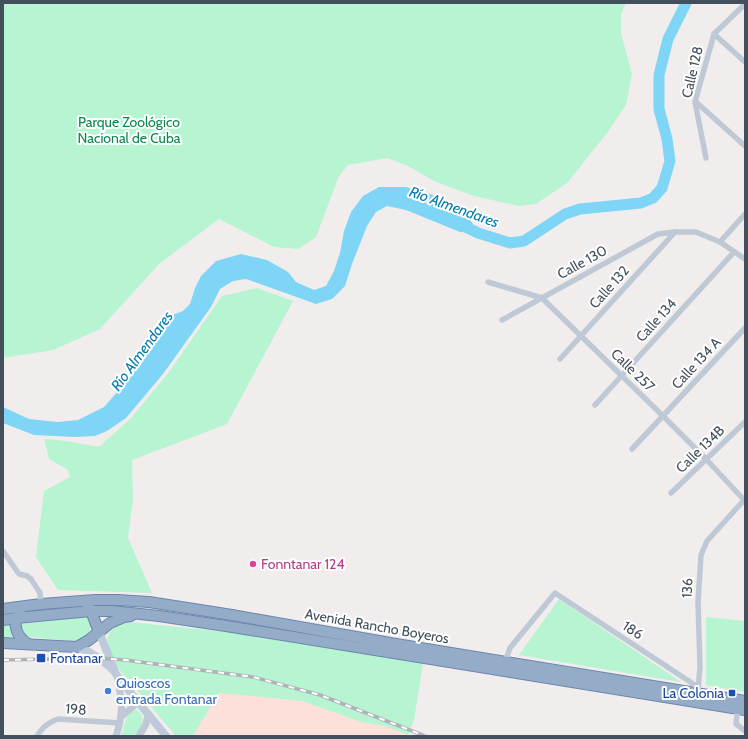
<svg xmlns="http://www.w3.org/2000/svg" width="748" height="739" viewBox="0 0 748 739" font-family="Cabin,sans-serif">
  <rect width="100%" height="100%" fill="#f1eded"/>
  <polygon fill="#fde0da" points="219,693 302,701 361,722 385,726 411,736 193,736"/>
  <g fill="#b6f4d2">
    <polygon points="3,3 626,3 621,14 621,33 632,74 626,105 607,133 567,183 536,204 519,206 474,196 434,181 408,166 387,158 348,165 339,176 316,237 298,249 274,247 219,219 159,264 100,329 53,350 3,358"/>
    <polygon points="257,288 293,301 227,424 132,460 133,499 128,538 152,593 58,590 36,557 44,491 70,477 68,470 49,459 44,439 66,441 99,447 132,417 169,372 222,296"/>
    <polygon points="559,599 681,682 519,655"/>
    <path d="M89,615C94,630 90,639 74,641L30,637C23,634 21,630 20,623Z"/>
    <polygon points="706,617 745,621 745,692 706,685"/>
    <polygon points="3,622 10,624 13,632 16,637 3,637"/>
    <polygon points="129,622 237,633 423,663 414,720 408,735 385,726 361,722 302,701 219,693 193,736 176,736 118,668 108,646 107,640 109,633 114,628 118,625"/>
    <path d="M135,709C147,716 142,726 137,736H121C125,725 124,716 135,709Z"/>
  </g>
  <polygon fill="#7fd5f5" points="379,187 406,187 437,196 464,209 478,233 460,232 406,210 387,206 376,212 367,226 352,264 345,286 332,299 316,304 246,279 233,281 220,289 211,307 163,374 126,418 107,431 95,436 75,437 34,435 3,423 3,407 29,419 57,422 78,420 104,407 140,366 150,345 163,324 170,316 183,311 190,304 195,288 201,276 216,261 241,254 267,260 288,272 296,282 314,290 326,286 334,271 340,253 344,231 351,212 363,196"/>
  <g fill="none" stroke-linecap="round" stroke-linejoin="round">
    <polyline stroke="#7fd5f5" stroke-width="11" points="466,227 478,233 510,243 524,241 565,214 580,209 641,203 653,198 662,188 670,161 667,139 659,109 659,75 668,39 686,3"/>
    <defs>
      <g id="trunk">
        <polyline points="88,607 91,611 99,632"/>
        <polyline points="3,609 41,604 95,600 118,600 149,602 232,615 396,644 745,701"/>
        <path d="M20,613C11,624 17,638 29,644"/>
        <polyline points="3,620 16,618 91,611 112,611 159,616 226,626 745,710"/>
        <polyline points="3,643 77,647 89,640 110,623 124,617 131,616"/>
      </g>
    </defs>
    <use href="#trunk" stroke="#6b86ae" stroke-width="12"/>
    <g stroke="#bfc9d5" stroke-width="5.5">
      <polyline points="714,34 745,62"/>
      <polyline points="696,102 745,146"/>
      <polyline points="706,158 695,102 714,34 745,4"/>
      <polyline points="720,242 745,214"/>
      <polyline points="488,282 542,298 663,416 706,459 745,501"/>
      <polyline points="502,320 658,234 675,232 696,232 720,242 745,259"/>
      <polyline points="560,359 675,232"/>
      <polyline points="595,405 734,252"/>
      <polyline points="632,449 745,328"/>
      <polyline points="671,493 745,422"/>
      <polyline points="3,551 19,574 27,576 31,579 40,593 41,604"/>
      <polyline points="505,662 510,648 555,593 698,687"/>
      <polyline points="698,690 700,667 698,602 701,555 707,541 745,499"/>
      <polyline points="738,708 736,724 745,731"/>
      <path d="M37,736C43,727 47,723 58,719L120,723"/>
    </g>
    <g stroke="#bfc9d5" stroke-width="7">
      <polyline points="121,717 138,702"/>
      <path d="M116,736C124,713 122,699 117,676"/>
      <polyline points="139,736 146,724 148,714"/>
    </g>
    <g stroke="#bec9d9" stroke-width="8">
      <polyline points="99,632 116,674 121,681 166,736"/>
      <path d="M77,647C92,652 101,659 113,670"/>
    </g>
    <use href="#trunk" stroke="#95acc9" stroke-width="10"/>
    <defs>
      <polyline id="rail" points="3,660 99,658 125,660 253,677 320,695 425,736"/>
    </defs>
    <use href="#rail" stroke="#afb2b9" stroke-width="3.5"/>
    <use href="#rail" stroke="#fff" stroke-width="2" stroke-dasharray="6" stroke-linecap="butt"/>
  </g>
  <circle fill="#d1479c" stroke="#fff" stroke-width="1.5" cx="253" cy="564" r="4"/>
  <g fill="#1a4fb4" stroke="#fff" stroke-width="1.5">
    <rect x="36" y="653" width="10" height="10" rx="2"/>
    <rect x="728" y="689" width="8" height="8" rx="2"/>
  </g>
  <circle fill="#3f7fe0" stroke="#fff" stroke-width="1.5" cx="108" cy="691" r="4"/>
  <g text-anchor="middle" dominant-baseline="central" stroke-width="4" stroke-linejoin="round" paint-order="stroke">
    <g font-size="14" fill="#444f5d" stroke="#fff">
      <text transform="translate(692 72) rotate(-77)">Calle 128</text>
      <text transform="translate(582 262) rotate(-29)">Calle 130</text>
      <text transform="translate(609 287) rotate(-48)">Calle 132</text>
      <text transform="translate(656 320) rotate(-48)">Calle 134</text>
      <text transform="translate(696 363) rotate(-47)">Calle 134 A</text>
      <text transform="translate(633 370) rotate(44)">Calle 257</text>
      <text transform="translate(700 449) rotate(-44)">Calle 134B</text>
      <text transform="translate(687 588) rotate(-87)">136</text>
      <text transform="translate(377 626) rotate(10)">Avenida Rancho Boyeros</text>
      <text transform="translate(633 630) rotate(33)">186</text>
      <text transform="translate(76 709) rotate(4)">198</text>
    </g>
    <g font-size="14" fill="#0d8651" stroke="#fff">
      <text x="129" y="122">Parque Zoológico<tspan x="129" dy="16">Nacional de Cuba</tspan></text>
    </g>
    <g font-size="14" fill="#b23c85" stroke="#fff" text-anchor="start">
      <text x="261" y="564">Fonntanar 124</text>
    </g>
    <g font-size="14" fill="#164399" stroke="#fff" text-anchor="start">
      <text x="50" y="658">Fontanar</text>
      <text x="724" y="693" text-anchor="end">La Colonia</text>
    </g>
    <g font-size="14" fill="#366cbe" stroke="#fff" text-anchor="start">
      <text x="116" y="683">Quioscos<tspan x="116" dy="16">entrada Fontanar</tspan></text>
    </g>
    <g font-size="15" font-style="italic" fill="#017cac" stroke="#fff">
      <text transform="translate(454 207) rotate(20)">Río Almendares</text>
      <text transform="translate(142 351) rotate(-54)">Río Almendares</text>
    </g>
  </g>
  <rect width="748" height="739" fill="none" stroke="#444f5d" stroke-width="8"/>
</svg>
